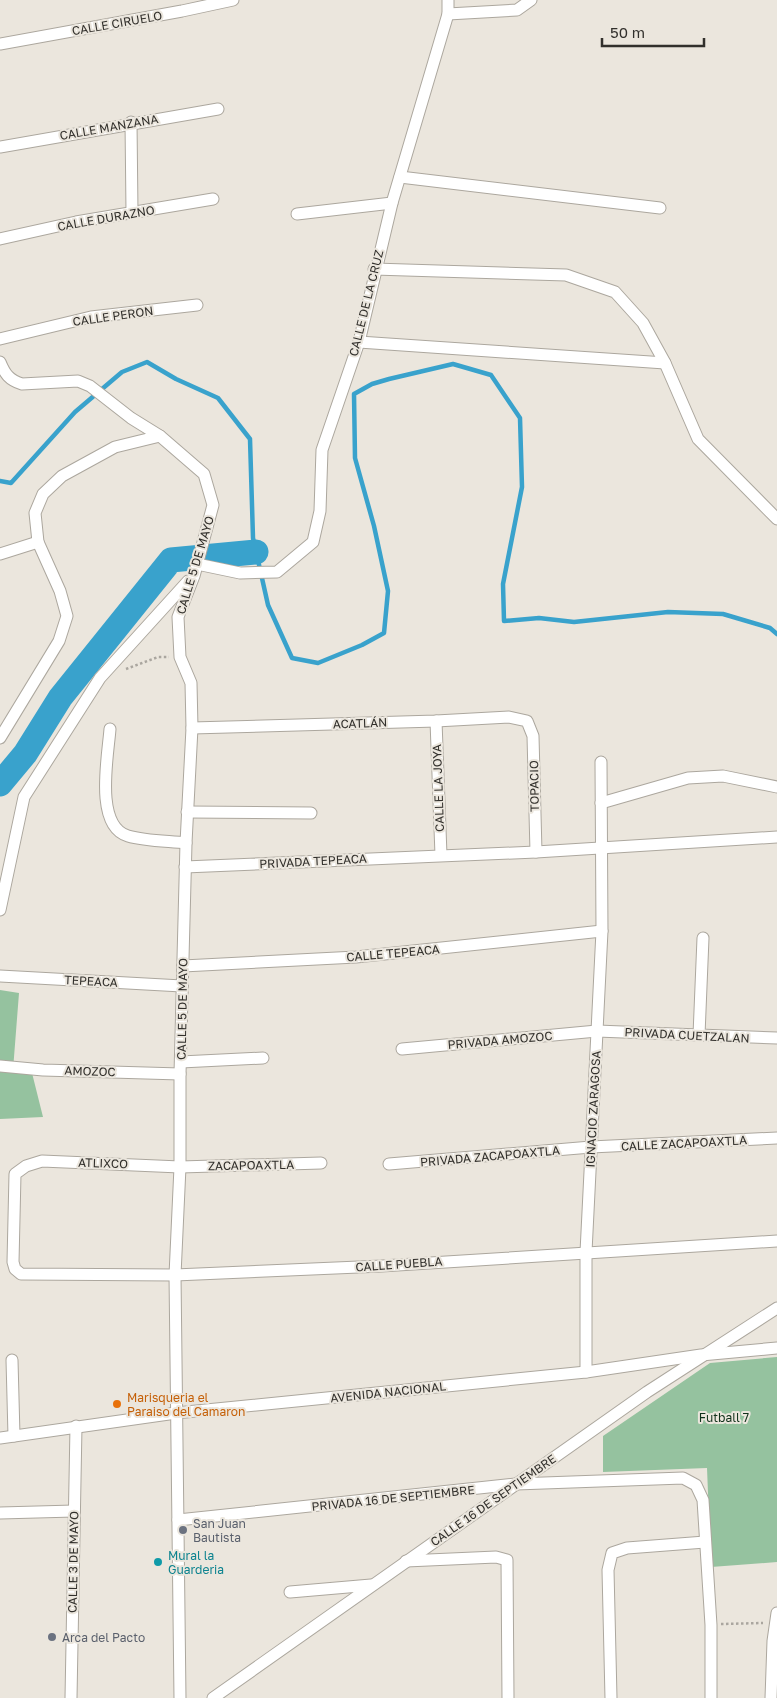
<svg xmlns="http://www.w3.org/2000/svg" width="777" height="1698" viewBox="0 0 777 1698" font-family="'Golos Text',sans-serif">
  <rect width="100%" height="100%" fill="#ebe6dd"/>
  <g fill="#95c29f">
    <polygon points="0,990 19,993 13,1070 32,1073 43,1117 0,1119"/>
    <polygon points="777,1357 777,1562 711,1567 707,1468 603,1472 603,1436 710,1363"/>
  </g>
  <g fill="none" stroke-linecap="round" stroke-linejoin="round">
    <polyline stroke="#39a2cc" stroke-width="4.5" points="0,481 11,483 75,412 122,372 147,362 176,379 218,398 250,439 253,538 268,605 292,658 318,663 362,645 384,633 388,591 374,526 355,458 354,394 372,384 389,379 453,364 491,375 520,418 522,487 503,584 504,621 539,618 574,622 668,612 723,614 770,628 777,634"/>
    <polyline stroke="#39a2cc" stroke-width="25" points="0,784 25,754 60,698 171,560 256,552"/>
    <defs>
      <g id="street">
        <polyline points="448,14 517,10 531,0"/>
        <polyline points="0,44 182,11 233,0"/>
        <polyline points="131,122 132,212"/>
        <polyline points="0,147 218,109"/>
        <polyline points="400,177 660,208"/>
        <polyline points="297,214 392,203"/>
        <polyline points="0,239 76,222 213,199"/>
        <polyline points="374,269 566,275 615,292 643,323 665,363 698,439 777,519"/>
        <polyline points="0,339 91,317 197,305"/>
        <polyline points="359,342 665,363"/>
        <path d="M0,362C5,374 9,380 22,384L78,381L90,386L131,418L160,436L204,474L213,505L194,576L178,617L180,657L191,683L192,728L186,843L180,1074V1167L175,1275L180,1698"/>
        <polyline points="0,554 38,542"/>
        <polyline points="197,564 240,573 277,572 313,542 320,511 322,450 359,342 392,203 448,14 448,0"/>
        <polyline points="436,721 441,855"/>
        <polyline points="192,728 436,721 509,717 527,721 533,736 536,852"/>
        <path d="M110,729C108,756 94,826 128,836C145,841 167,841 186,843"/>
        <polyline points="0,738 59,641 67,616 60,591 38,542 35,513 43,494 62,476 115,447 160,436"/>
        <polyline points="601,803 688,778 723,776 777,787"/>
        <polyline points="187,812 311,813"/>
        <polyline points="185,867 536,852 777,837"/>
        <polyline points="0,910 24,797 100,678 188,581"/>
        <polyline points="183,966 356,957 602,931"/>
        <polyline points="0,976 182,986"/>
        <polyline points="699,1035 703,938"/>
        <polyline points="402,1049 597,1031 777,1038"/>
        <polyline points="181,1062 263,1058"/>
        <polyline points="0,1066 43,1070 180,1074"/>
        <polyline points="321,1163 180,1167 42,1161 26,1166 15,1174 13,1262 15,1269 21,1274 175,1275 382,1266 777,1241"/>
        <polyline points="389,1164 591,1147 777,1138"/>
        <polyline points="12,1360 14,1436"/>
        <polyline points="586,1372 586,1252 602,931 601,762"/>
        <polyline points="0,1438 176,1413 586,1372 701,1355 777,1348"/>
        <polyline points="0,1513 74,1511"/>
        <polyline points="178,1520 516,1484 683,1478 696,1485 703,1500 711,1625 711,1698"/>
        <polyline points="406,1561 496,1557 507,1560 508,1698"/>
        <polyline points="290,1592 371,1585"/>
        <polyline points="71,1698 76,1426"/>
        <polyline points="213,1698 647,1392 777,1308"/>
        <polyline points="611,1698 608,1570 612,1553 627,1548 705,1542"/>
        <polyline points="771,1698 773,1641 777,1613"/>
      </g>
    </defs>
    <use href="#street" stroke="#aca79e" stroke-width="13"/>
    <g stroke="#aaa69f" stroke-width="2.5" stroke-dasharray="2.5 2.5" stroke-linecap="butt">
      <polyline points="126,669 158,657 169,657"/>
      <polyline points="721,1624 763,1623"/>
    </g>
    <use href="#street" stroke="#fff" stroke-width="11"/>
  </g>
  <circle fill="#e8710a" stroke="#ebe6dd" stroke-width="2" cx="117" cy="1404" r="5"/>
  <g fill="#6b7280" stroke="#ebe6dd" stroke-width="2">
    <circle cx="183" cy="1530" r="5"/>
    <circle cx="52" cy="1637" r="5"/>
  </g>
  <circle fill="#0f9aa8" stroke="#ebe6dd" stroke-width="2" cx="158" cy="1562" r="5"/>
  <g text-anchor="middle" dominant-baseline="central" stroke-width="4" stroke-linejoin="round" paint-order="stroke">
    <g font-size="12" fill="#32302c" stroke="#ebe6dd">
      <text transform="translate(117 23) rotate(-10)">CALLE CIRUELO</text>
      <text transform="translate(109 127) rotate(-10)">CALLE MANZANA</text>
      <text transform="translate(106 218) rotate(-10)">CALLE DURAZNO</text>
      <text transform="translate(366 303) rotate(-76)">CALLE DE LA CRUZ</text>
      <text transform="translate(113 316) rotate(-8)">CALLE PERON</text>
      <text transform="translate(195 565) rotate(-73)">CALLE 5 DE MAYO</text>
      <text transform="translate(360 723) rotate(-2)">ACATLÁN</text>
      <text transform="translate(534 786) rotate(-91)">TOPACIO</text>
      <text transform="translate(438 788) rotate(-92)">CALLE LA JOYA</text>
      <text transform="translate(313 861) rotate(-3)">PRIVADA TEPEACA</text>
      <text transform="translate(393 953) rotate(-5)">CALLE TEPEACA</text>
      <text transform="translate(91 981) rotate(3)">TEPEACA</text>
      <text transform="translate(182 1009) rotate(-89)">CALLE 5 DE MAYO</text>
      <text transform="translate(687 1035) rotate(3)">PRIVADA CUETZALAN</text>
      <text transform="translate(500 1040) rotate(-5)">PRIVADA AMOZOC</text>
      <text transform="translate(90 1071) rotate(2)">AMOZOC</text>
      <text transform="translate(593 1109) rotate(-87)">IGNACIO ZARAGOSA</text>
      <text transform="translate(684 1143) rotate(-3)">CALLE ZACAPOAXTLA</text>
      <text transform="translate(490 1156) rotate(-5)">PRIVADA ZACAPOAXTLA</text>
      <text transform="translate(103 1163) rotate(2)">ATLIXCO</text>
      <text transform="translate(251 1165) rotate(-1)">ZACAPOAXTLA</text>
      <text transform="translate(399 1264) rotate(-4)">CALLE PUEBLA</text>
      <text transform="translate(388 1392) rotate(-6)">AVENIDA NACIONAL</text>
      <text transform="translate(393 1498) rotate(-6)">PRIVADA 16 DE SEPTIEMBRE</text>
      <text transform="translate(493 1500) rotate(-35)">CALLE 16 DE SEPTIEMBRE</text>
      <text transform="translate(73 1562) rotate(-89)">CALLE 3 DE MAYO</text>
    </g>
    <g font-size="12" fill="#c56008" stroke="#ebe6dd" text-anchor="start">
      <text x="127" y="1397">Marisqueria el<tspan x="127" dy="14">Paraiso del Camaron</tspan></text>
    </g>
    <g font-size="12" fill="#10311a" stroke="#ebe6dd">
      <text x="724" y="1417">Futball 7</text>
    </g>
    <g font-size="12" fill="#5b616d" stroke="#ebe6dd" text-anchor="start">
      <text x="193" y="1523">San Juan<tspan x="193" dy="14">Bautista</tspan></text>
      <text x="62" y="1637">Arca del Pacto</text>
    </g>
    <g font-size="12" fill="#0d838f" stroke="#ebe6dd" text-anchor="start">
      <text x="168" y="1555">Mural la<tspan x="168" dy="14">Guarderia</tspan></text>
    </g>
  </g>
  <path d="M602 38v8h102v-8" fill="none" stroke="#32302c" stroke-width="2.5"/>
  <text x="610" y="38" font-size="15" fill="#32302c" stroke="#ebe6dd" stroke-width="4" paint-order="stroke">50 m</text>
</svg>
